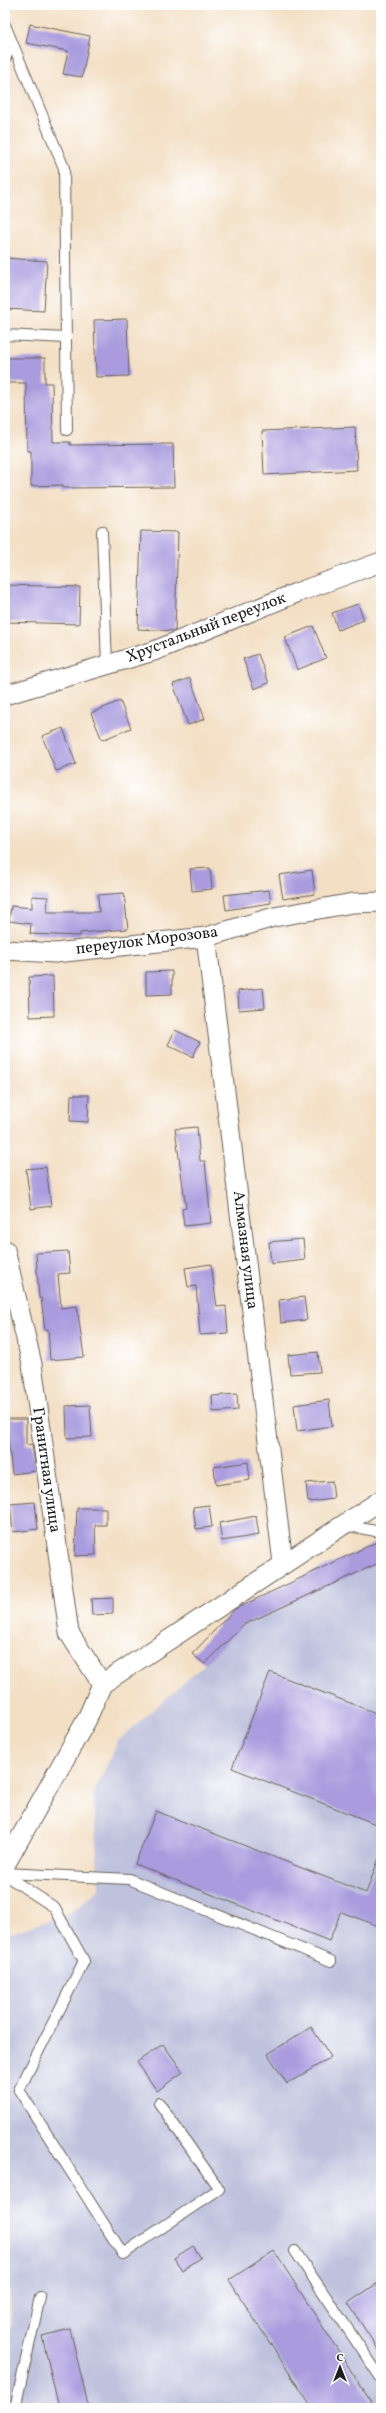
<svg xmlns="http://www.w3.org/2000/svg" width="386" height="2413" viewBox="0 0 386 2413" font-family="Vollkorn,serif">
  <rect width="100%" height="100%" fill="#fff"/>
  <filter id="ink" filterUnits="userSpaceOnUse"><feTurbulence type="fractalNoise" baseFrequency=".025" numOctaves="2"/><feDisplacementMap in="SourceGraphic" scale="8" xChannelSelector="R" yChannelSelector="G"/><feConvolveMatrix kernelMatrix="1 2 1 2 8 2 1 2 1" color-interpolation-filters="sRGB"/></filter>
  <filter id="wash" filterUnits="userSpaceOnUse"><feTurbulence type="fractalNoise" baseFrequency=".012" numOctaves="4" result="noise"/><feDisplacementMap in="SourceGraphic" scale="16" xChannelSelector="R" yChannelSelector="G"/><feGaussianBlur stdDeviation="0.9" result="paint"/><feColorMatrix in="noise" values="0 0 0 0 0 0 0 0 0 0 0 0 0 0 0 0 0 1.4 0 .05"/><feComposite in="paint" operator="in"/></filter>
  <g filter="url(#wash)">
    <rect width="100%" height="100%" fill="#f3dfc4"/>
    <polygon fill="#bfc2dd" points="377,1564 381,1564 381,2408 5,2408 5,2341 12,2324 5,2212 5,1935 70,1913 99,1889 93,1795 118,1741 205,1664 243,1625"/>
    <g id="blocks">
      <g fill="#a99bde">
        <polygon points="30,24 90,36 82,77 63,74 68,51 26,43"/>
        <polygon points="5,258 47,261 44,311 5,309"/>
        <polygon points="127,319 129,376 96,377 94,320"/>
        <polygon points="5,358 45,358 45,383 52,383 53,442 70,442 70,445 173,444 174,487 63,488 63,485 31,486 31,451 27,451 26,383 5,383"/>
        <polygon points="355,427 357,470 264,475 262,431"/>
        <polygon points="141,531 178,532 175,631 138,629"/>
        <polygon points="5,585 80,587 79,624 5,622"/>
        <polygon points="358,604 364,620 338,630 332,613"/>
        <polygon points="313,626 326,658 297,670 285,637"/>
        <polygon points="258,654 269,683 254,689 243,659"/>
        <polygon points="190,678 205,719 188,725 173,684"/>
        <polygon points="120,701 131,728 102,740 91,713"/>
        <polygon points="63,728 76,764 56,771 42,736"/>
        <polygon points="210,868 212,889 192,891 190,869"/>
        <polygon points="312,870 315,894 283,899 279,875"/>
        <polygon points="269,890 271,903 226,910 224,895"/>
        <polygon points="124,893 128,929 80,933 80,936 30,934 31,924 9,921 11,906 32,908 32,896 48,897 47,912 99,912 98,895"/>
        <polygon points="172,971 172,994 146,995 146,972"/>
        <polygon points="53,976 54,1016 30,1017 29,977"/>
        <polygon points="263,988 265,1008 239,1010 238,991"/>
        <polygon points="175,1030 200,1042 193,1057 168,1045"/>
        <polygon points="71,1095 89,1095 88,1122 70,1121"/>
        <polygon points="197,1127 200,1161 205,1161 211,1223 184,1226 182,1209 186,1208 175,1129"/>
        <polygon points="46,1167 51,1206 31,1209 26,1169"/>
        <polygon points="303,1239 305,1260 271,1264 269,1242"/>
        <polygon points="68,1251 70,1273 58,1274 61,1308 77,1306 84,1357 50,1360 48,1329 45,1330 41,1298 39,1298 36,1253"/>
        <polygon points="211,1264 217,1307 226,1306 228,1333 200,1335 196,1286 188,1287 185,1268"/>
        <polygon points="304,1297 307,1320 281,1323 279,1300"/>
        <polygon points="318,1352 320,1372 290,1374 288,1355"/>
        <polygon points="237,1394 238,1410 213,1412 212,1396"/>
        <polygon points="329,1400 332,1426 297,1431 294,1405"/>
        <polygon points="90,1405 92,1437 67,1438 66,1406"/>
        <polygon points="6,1419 26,1419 26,1445 32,1444 36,1471 12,1474"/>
        <polygon points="248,1462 250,1480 216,1485 214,1467"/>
        <polygon points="332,1481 334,1499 308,1502 306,1483"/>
        <polygon points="35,1502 38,1529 13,1532 10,1504"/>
        <polygon points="209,1505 212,1527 196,1529 193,1507"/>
        <polygon points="77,1508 106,1508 106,1525 95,1525 96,1555 75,1556"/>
        <polygon points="256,1516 259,1535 222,1541 219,1523"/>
        <polygon points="381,1540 381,1562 243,1625 205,1664 192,1654 235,1609"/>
        <polygon points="113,1598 113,1614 92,1615 91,1599"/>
        <polygon points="270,1672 381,1715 381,1826 232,1768"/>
        <polygon points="156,1811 366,1893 379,1858 381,1858 381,1927 341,1912 329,1941 135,1864"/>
        <polygon points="311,2027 331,2057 287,2084 268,2054"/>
        <polygon points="163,2044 183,2072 157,2091 137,2062"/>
        <polygon points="193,2246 201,2258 182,2270 174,2258"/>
        <polygon points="274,2251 375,2408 312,2408 229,2280"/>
        <polygon points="381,2281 381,2354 348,2303"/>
        <polygon points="70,2329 89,2408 59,2408 42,2336"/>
      </g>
    </g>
  </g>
  <g filter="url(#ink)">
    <use href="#blocks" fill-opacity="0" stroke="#676057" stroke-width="1"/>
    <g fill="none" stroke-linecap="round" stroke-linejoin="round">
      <defs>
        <g id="service">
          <polyline points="5,25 64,168 67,430"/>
          <polyline points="5,59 12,43"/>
          <polyline points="5,335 66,338"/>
          <polyline points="102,531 107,665"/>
          <polyline points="344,1525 381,1532"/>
          <polyline points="5,1873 129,1879 331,1961"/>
          <polyline points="5,1875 54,1907 84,1961 19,2090 123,2254 219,2189 159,2103"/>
          <polyline points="295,2251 381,2378"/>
          <polyline points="15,2408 40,2297"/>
        </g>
        <g id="minor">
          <polyline points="5,695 154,651 296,593 381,562"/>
          <polyline points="206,937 283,1563"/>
          <polyline points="5,950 55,953 206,937 274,917 353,903 381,902"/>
          <polyline points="5,1250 32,1364 69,1633 102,1684"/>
          <polyline points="5,1865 87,1719 102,1684 381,1500"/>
        </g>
      </defs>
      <use href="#service" stroke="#676057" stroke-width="12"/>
      <use href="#minor" stroke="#676057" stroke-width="21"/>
      <use href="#service" stroke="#fff" stroke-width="10"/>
      <use href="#minor" stroke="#fff" stroke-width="19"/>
    </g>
  </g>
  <g text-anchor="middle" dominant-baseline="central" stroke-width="4" stroke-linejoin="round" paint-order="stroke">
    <g font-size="16" fill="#1c1c1c" stroke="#fff">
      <text transform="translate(206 628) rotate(-21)">Хрустальный переулок</text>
      <text transform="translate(147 941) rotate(-7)">переулок Морозова</text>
      <text transform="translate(245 1250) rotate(83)">Алмазная улица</text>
      <text transform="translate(46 1470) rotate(82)">Гранитная улица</text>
    </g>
  </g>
  <rect width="386" height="2413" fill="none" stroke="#fff" stroke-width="20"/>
  <g transform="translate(340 2367)" stroke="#ffffff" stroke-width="3" paint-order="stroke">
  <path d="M0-3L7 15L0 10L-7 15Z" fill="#1c1c1c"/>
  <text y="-6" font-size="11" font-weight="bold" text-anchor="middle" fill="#1c1c1c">С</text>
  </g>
</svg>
